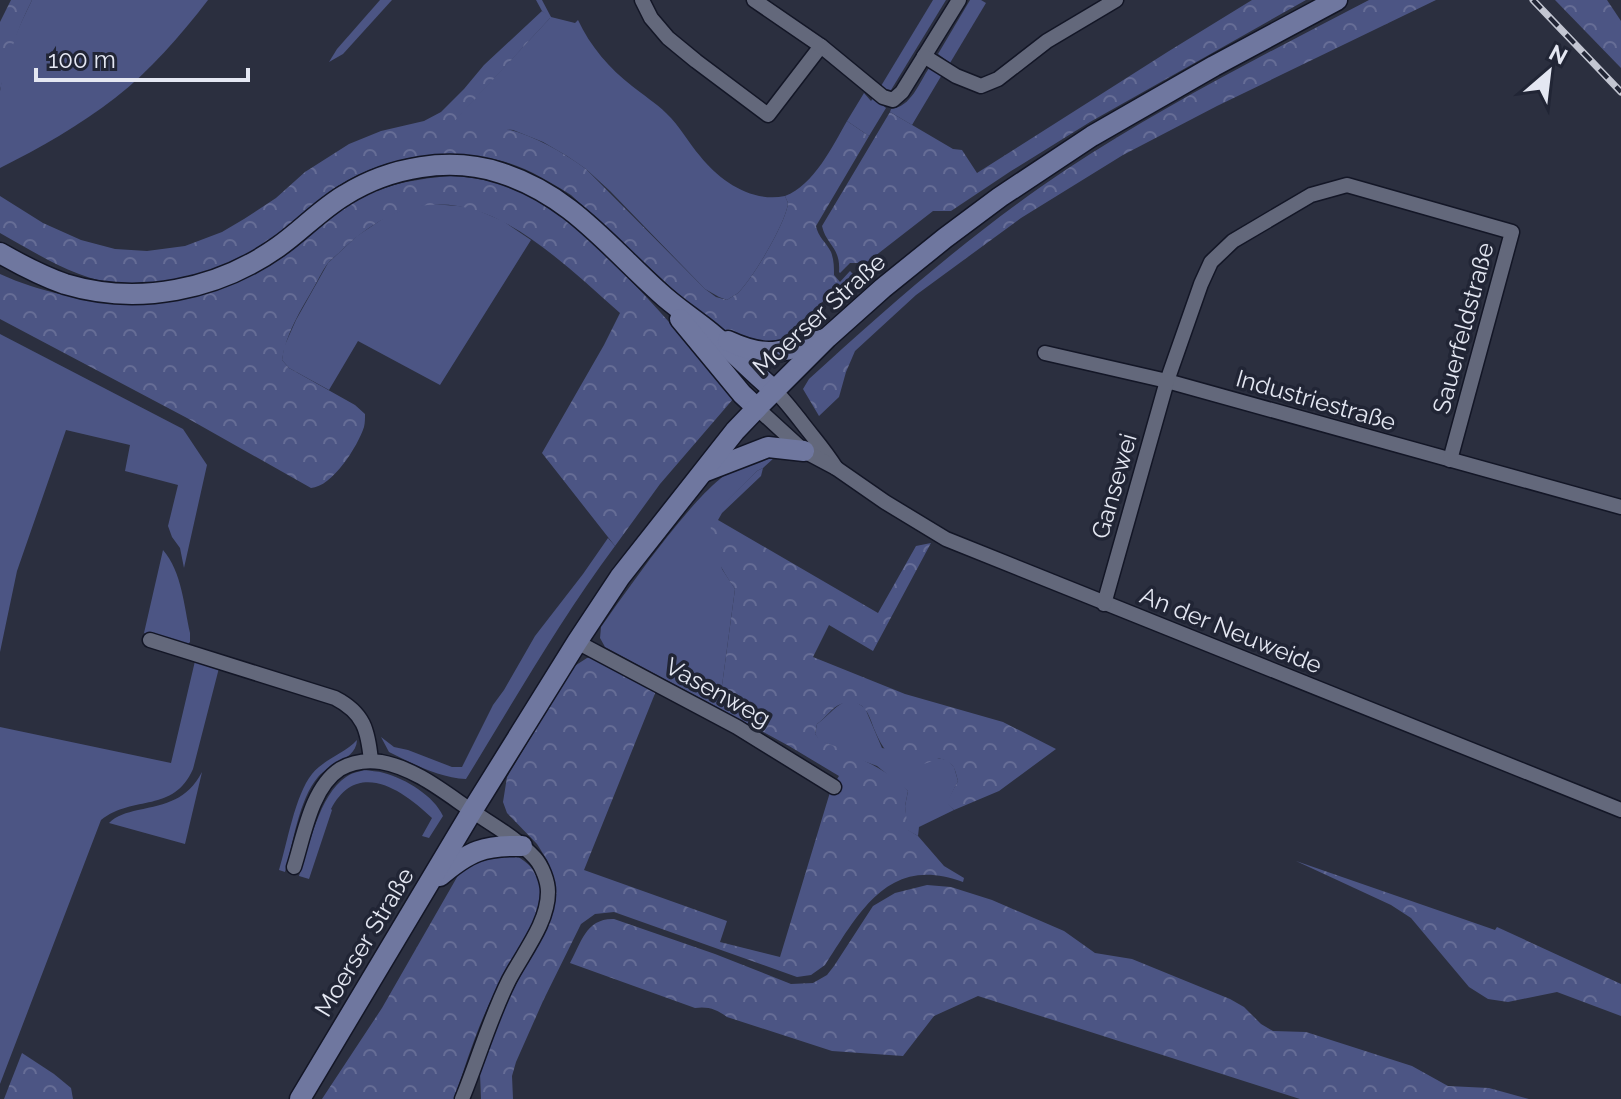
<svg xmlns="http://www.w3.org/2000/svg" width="1621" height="1099" viewBox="0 0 1621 1099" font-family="Raleway,sans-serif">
  <defs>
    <pattern id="forest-crowns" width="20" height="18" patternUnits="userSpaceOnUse" patternTransform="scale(2)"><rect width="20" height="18" fill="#4c5584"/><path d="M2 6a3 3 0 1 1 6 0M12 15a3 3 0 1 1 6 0" fill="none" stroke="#666d96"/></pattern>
  </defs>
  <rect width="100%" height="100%" fill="#2b2f3f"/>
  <g fill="#4c5584">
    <path d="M32,0H208C181,35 150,71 115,98C80,125 40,148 0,168C0,143 0,116 0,91C4,59 18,28 32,0Z"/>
    <polygon points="380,0 392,0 343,54 329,62 337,49"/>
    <path d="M536,0H542L551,17L575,23L578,20C590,46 610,69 632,86C643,95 656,103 666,113C680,126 688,142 700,156C720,181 752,203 785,196L788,203C786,223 753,278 738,293C735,295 730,298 727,300L719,297L705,289L610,191L586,169L567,156L543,142L513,130L450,125L550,18L542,11Z"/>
    <polygon points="933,0 946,0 891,90 885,89 881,86"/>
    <polygon points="970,0 981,0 986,3 950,63 938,54"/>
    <path d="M929,68L936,69L943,73L912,125L890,112L891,109C911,107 919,83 929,68Z"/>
    <polygon points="864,93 871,101 874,97 886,108 869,136 847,121"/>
    <polygon points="433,204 470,207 503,221 531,240 440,385 358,341 329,390 289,368 282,360 284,347 296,320 328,263 357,236 387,216 413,206"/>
    <polygon points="0,334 183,429 207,465 184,568 180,548 172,537 168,526 178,485 125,471 130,445 66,430 17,571 0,652"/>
    <path d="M760,455L775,457L763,468L757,471L711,517L722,569L735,589L719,708L605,647L600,638L601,627C622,597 644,566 667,537C694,504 719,471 760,455Z"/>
    <path d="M608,538L615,546C560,620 514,701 466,779C440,778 413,764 389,752L381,737L394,747L408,750L452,767H462L493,705L504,690L535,636L583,574Z"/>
    <path d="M163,550C182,572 184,606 190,633V642L186,646L144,633Z"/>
    <path d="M195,661L219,668L193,769C173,814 134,794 101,820L0,1084V727L171,763Z"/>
    <path d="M844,702H856L865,708L882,748L948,760L954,767L958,781L947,803L954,810L919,827L918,836L907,830L905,806L908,791L877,766L858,759L839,748L820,741L815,734L817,724C827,717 833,708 844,702Z"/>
    <path d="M357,740C356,760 331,762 318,777C299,799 293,844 285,872L279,870C287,844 295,795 312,774C324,759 344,754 357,740Z"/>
    <path d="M364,770C370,771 378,771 384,773C406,779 434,796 443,816L429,838L422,836L432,818C402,789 357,759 331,809L332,810L309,879L299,876C309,847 319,795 346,777C351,773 358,772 364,770Z"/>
    <path d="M202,772L185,844L109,823C117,815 126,813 138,810C167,804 187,800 202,772Z"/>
  </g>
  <g fill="url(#forest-crowns)">
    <path d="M11,0H32C17,29 8,58 0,90V22Z"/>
    <path d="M1252,0H1306L1090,122L1011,171L951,211H933L866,263H850L840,273L839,272C841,247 826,245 822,226L890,112L953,149L962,150L977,173L1169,51Z"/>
    <path d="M1369,0H1436L1217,106L1123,155L1021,218L916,295L855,351L846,372L839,397L819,416L803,389L809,379C890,305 975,230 1067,169C1163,106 1267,53 1369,0Z"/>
    <polygon points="1555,0 1607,0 1621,21 1621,68"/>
    <path d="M542,11L551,17L451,125C504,120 544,139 586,169L705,289L716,297L727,300C730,298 735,295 738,293C753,278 786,223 788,203L785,196C814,185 832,147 847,121L869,136L816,226C818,237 826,242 831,252C834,260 834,267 834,275L840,282L850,271L853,274L786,335L779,344L735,341L704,318L571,195C547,180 522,165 494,159C439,147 379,158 332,190C304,210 280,237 251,254C213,275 165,286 122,284C78,281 38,254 0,233V196L43,223L81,240L115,249L147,251L185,246L222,232L244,219L276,198L305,172L349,144L381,131L424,121L441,112L464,89L484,65Z"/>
    <path d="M451,176C478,178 504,182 529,194C569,215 602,249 632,282C668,319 701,359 734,398L660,484L615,546L542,453L604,345L620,313C536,239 450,149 343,249C339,253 334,257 330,261C323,268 319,279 314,287C301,310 286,333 282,360L289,368L355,405L365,414C365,418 365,423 364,427C358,446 332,487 311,488L187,418L0,319V274C79,310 182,314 259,271C288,255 310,231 337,212C372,187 410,179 451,176Z"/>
    <path d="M763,468L761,476L722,513L718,520L878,613L916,546L931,543L873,651L829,625L813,657L905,694L1003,722L1056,749L999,791L954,810L946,803L958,781C954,766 954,762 938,758C907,775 888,762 875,731C872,724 869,713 864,708C859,702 848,701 841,704C832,707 826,718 817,724L815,734C822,744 832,744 843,749C866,763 889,770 908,791L905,806L908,830L918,836L944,866L964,878L963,882C889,854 860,911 825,965L811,975L797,977L614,912L595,914L581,924L543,1001L516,1062L512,1076L513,1099H481L480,1073L483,1063L506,1003L545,930L554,901L553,878L547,860L537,844L507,813L503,802L507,777L573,667L587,658L598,656L656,691L584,870L727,921L720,942L780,957L831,789L839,776L789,746L719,708L735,589C718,564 709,547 711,516L757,471Z"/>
    <path d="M509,852C526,860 542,873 542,893C542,920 507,968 494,994C477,1027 466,1064 454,1099H322L382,1008L464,865Z"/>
    <polygon points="1296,861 1495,930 1497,927 1621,984 1621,1016 1557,992 1508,1002 1488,999 1469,987 1411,918 1391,905"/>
    <path d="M927,885L951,887L992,900L1064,931L1095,953L1132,959L1230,999L1244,1007L1261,1024L1273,1031L1306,1032L1412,1066L1448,1086L1489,1088L1529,1099H1300L978,996L934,1016L903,1056L832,1051L727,1017C717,1009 707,1006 695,1008L570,963C581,943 586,918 614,919L715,954L791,984L813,983L827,975L834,966L873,906L895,893Z"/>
    <polygon points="22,1053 54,1074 71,1088 73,1099 4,1099"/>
  </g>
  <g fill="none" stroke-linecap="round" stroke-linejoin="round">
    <defs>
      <g id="minor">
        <polyline points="642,0 651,18 668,38 696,61 768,115 821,46"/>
        <polyline points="754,0 821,46 883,97 893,100 902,92 959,0"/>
        <polyline points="924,56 956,76 981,86 998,79 1047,41 1116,0"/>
        <polyline points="1045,353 1167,381 1621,507"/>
        <path d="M774,390C784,399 791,409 800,420C812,436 825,450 836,468"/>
        <polyline points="757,408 804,451 836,468 885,502 946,539 1621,810"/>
        <polyline points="1104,604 1167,381 1201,284 1211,262 1233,241 1311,195 1347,185 1512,232 1450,460"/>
        <path d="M150,640L335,698C364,713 368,730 371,761"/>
        <polyline points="577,642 737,727 834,787"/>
        <path d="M294,867C304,836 311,788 340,769C352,762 367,760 381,762C415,768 444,792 472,811C493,825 518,839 535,858C542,866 548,881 548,892C548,923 523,953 509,980C490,1018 478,1060 462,1099"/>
      </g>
      <g id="secondary">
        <path d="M0,253C21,265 42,276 65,284C138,306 217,290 278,247C301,231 321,209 345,195C390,167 450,156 501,173C570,195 608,246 659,292C675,307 694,319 711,333C733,351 752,372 774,390"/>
        <polyline points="680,319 742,394 757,408"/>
        <path d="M728,341C769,360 782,351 824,339"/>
        <polyline points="706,471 768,447 804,451"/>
        <path d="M440,876C469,851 484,845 522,846"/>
        <polyline points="300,1099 472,811 577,642 620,577 735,431 757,408 827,338 883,288 945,238 1000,197 1092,136 1214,66 1337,0"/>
      </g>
    </defs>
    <use href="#minor" stroke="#131626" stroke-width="17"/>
    <use href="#secondary" stroke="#131626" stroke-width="23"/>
    <use href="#minor" stroke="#63687b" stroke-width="14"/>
    <use href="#secondary" stroke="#6f779f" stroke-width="20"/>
    <defs>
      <polyline id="rail" points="1533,0 1621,92"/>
    </defs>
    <use href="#rail" stroke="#c3c6d2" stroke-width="7"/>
    <use href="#rail" stroke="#212535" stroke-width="4" stroke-dasharray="12" stroke-linecap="butt"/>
  </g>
  <g text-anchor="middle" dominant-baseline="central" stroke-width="7" stroke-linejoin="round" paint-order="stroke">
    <g font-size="24" fill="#e4e7f2" stroke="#212535">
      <text transform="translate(819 314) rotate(-42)">Moerser Straße</text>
      <text transform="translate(1463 328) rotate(-75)">Sauerfeldstraße</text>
      <text transform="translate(1316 400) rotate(16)">Industriestraße</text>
      <text transform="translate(1114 486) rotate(-74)">Gansewei</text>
      <text transform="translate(1231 630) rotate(22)">An der Neuweide</text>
      <text transform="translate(718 692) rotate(29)">Vasenweg</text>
      <text transform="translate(364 942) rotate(-59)">Moerser Straße</text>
    </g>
  </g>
  <g transform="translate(1549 72) rotate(28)" stroke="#212535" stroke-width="6" paint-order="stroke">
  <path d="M0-6L14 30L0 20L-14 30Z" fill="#e4e7f2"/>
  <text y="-12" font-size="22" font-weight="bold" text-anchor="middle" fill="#e4e7f2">N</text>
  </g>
  <path d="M36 68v12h212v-12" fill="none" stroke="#e4e7f2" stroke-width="4"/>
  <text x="48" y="68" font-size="24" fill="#e4e7f2" stroke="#212535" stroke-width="6" paint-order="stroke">100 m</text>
</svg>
